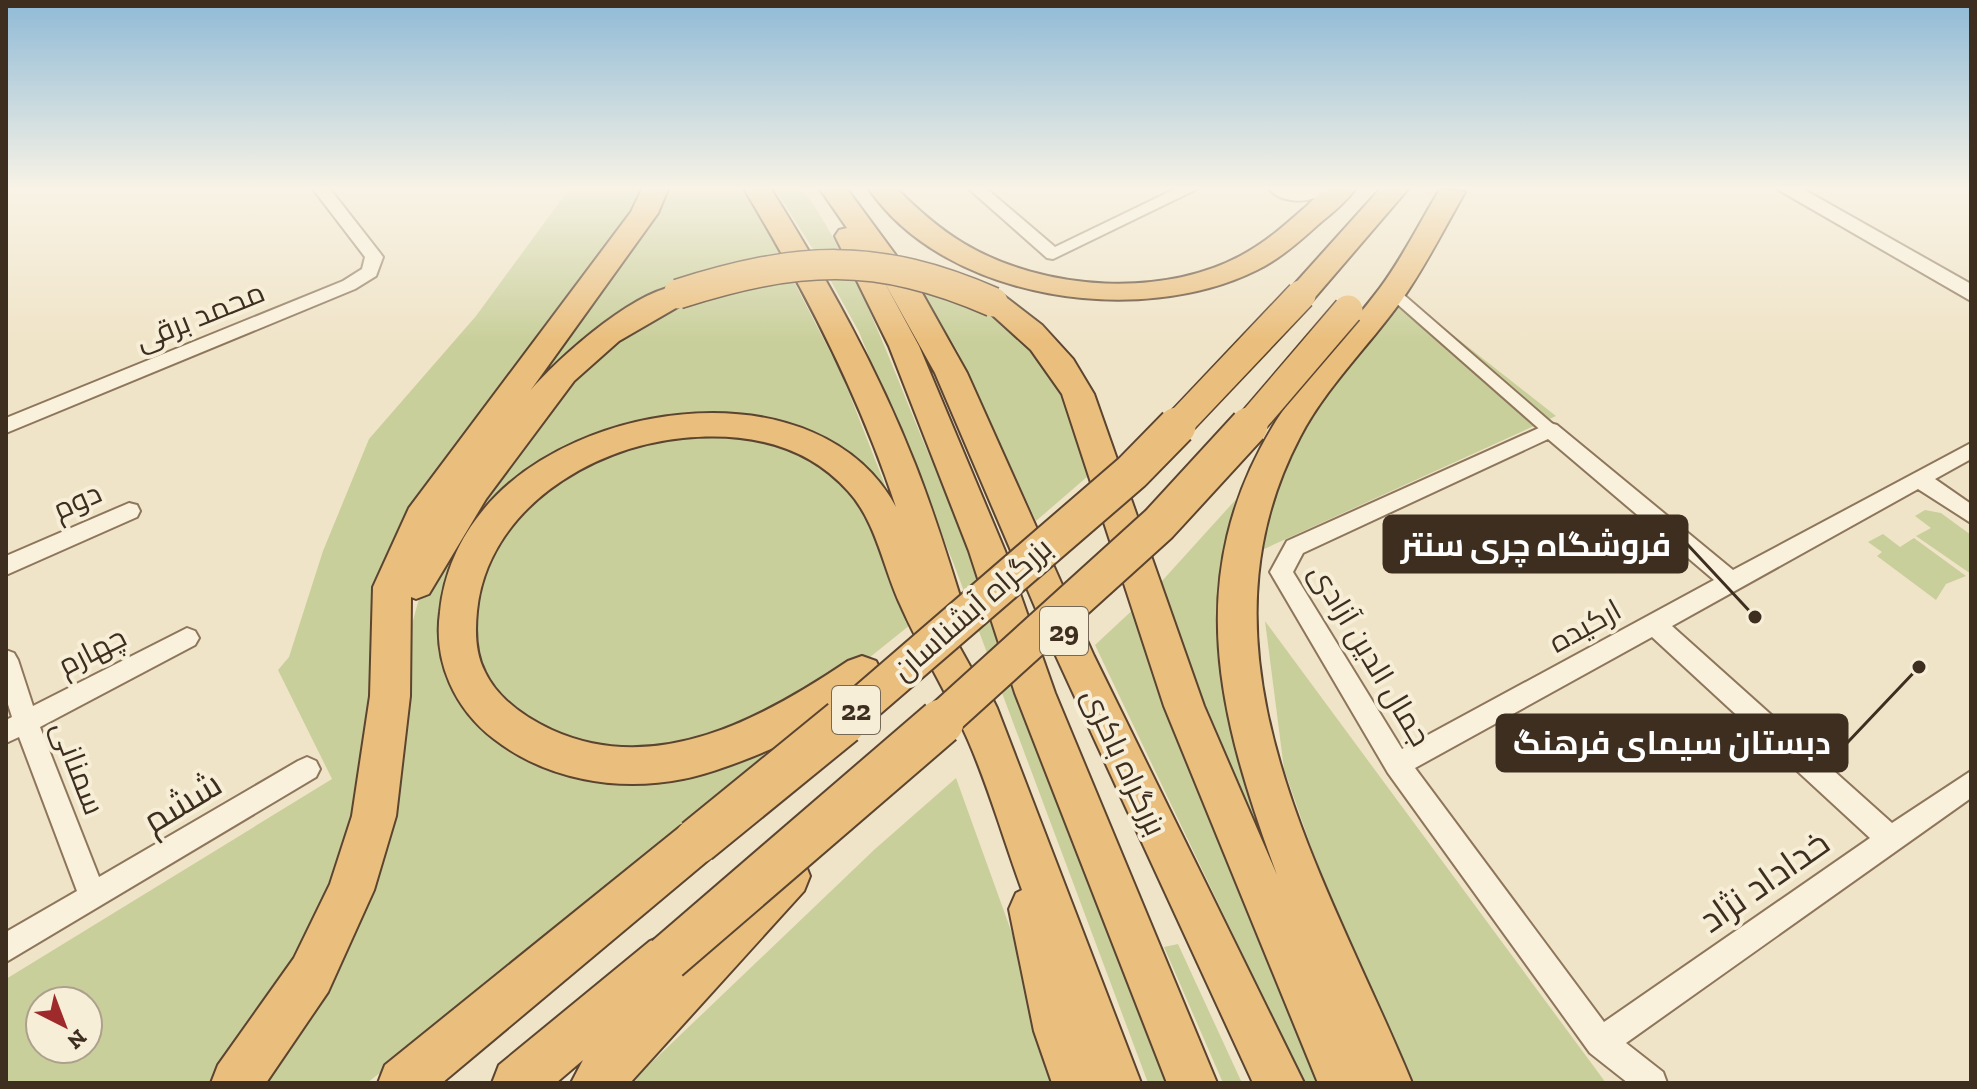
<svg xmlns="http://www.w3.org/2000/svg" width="1977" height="1089" viewBox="0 0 1977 1089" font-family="'Zilla Slab',Cairo,serif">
  <rect width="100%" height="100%" fill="#f0e4c8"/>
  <g fill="#c9cf9b" fill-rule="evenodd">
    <path d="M569,189H646L406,522L373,754L339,886L219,1083H6V979L332,779L278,670L289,657L323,551L369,439L476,316ZM40,1001H88V1049H40Z"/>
    <polygon points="662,189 741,189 786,260 633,309 415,548"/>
    <path d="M775,189H803C860,271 893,371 932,462C1018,667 1094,874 1169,1083H1148L953,562L859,332L816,254Z"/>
    <polygon points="788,270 842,375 894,508 866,474 706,417 517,488 444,656 602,777 860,685 494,984 367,1083 248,1083 311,993 423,584 553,395 651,312"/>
    <polygon points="913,278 984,304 1046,357 1095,470 1036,521 958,352"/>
    <polygon points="1395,301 1411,302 1556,416 1251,555 1300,426"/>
    <polygon points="687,433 783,440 857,487 915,621 854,670 706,748 567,746 486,686 467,618 500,527 585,461"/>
    <polygon points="1239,496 1225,570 1360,1083 1152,592"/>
    <polygon points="1925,510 1941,513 1971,535 1971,574 1916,536 1931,528 1915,516"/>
    <polygon points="1883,534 1900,547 1914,538 1966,576 1946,584 1936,600 1877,556 1882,552 1868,542"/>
    <polygon points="1139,604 1331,1083 1304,1083 1095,645"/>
    <polygon points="1265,621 1606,1083 1409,1083 1336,919 1284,769"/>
    <polygon points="956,778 1066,1083 630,1083 875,849"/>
    <polygon points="1178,944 1242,1083 1223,1083 1164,947"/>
  </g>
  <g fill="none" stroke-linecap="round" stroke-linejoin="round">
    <defs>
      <polygon id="pedestrian" points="1392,288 1397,289 1555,426 1557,430 1555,434 1545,434 1387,295 1386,292"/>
      <g id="minor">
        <polygon points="313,189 330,189 380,253 383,257 376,276 355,289 6,433 6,418 343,281 362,269 365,257"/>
        <polygon points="969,189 987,189 1055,247 1175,189 1197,189 1053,259 1047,258"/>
        <path d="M1550,423L1557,425L1733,570L1971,443V459L1935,479L1971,504V523L1918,489L1672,626L1892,823L1971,771V798L1626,1043L1663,1072L1667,1083H1628L1590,1053L1388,773L1270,572L1287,541ZM1548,439L1714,580L1402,749L1293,572L1303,553ZM1652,637L1870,838L1604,1022L1415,768Z"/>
        <polygon points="129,503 137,505 140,511 137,517 6,575 6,556"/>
        <polygon points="187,628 195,631 199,638 195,645 40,727 99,877 298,761 307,757 316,761 320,769 316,777 6,962 6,932 77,891 19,737 6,743 6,720 12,717 6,698 6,650 14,653 18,660 33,706"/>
      </g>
      <g id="tertiary">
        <path d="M1269,189H1329C1315,204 1283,205 1269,189Z"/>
        <polygon points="1777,189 1803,189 1971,284 1971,301"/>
      </g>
      <g id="trunk">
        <path d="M642,189H668L658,213L530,391C556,360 647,277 688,287L693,294L688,301L619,341L574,381L486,499L429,594L416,599L411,597L410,696L396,816L374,890L328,992L266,1083H211L218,1065L294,958L330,884L352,816L370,696L373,587L409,508L631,212Z"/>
        <path d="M744,189H771C826,277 877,367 915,464C936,517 952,571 969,625L963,636L955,639L985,693L991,696L997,708L1141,1083H1052L1034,1031L1009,909L1016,893L1022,890C1004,841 989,788 968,740C948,694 920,650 900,604C883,567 876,521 848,491C805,443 745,432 683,438C589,447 487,511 477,611C475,631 475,653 485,672C498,699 526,718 552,730C656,777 762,719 848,661L862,656L876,661L882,673C860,717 731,770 683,779C618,792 547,780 494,739C455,709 433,662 440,612C444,573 459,539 484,509C575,398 820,366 896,507C859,395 805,290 744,189Z"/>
        <polygon points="820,189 847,189 917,284 967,373 1094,656 1304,1083 1253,1083 1056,656 935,373 881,276 919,346 1005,551 1055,693 1217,1083 1167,1083 1015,693 969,551 889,346 835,236 839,230 847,228"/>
        <path d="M869,189H897C918,210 938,228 963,243C1042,291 1168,300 1249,251C1268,240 1285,225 1302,210C1309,205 1317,194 1325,190C1332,187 1347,189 1355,189C1346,202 1332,213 1320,223C1301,240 1280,259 1257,270C1141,328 946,301 869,189Z"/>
        <polygon points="1380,189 1408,189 1311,302 1301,304 1291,302 1286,295 1291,288"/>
        <path d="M1440,189L1465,192C1444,229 1425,267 1401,301C1368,347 1326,387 1300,437C1184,658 1328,879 1412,1083H1318L1164,706L1062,394L1031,350L978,302L983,295L993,293L1003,295L1042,325L1073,359L1094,394L1204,706L1277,875C1219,718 1180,576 1276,421C1306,373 1346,333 1380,288C1403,257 1420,222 1440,189Z"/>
        <polygon points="697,820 713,826 719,841 713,856 442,1083 378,1083 385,1065 681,826"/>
        <polygon points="788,854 804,861 810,876 804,891 630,1083 571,1083 583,1060 556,1083 492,1083 499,1065 650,941 667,934 684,941 687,950 772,861"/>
      </g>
    </defs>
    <use href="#pedestrian" stroke="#8d765c" stroke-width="4"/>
    <use href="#minor" stroke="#8d765c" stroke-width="4"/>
    <use href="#tertiary" stroke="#8d765c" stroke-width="4"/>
    <use href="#trunk" stroke="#5b4430" stroke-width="4"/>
    <use href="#pedestrian" fill="#faf1dc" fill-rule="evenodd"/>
    <use href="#minor" fill="#faf1dc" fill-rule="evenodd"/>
    <use href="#tertiary" fill="#faf1dc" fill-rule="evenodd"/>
    <use href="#trunk" fill="#eabe7c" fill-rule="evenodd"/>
    <defs>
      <g id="trunk-bridge-far2">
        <path d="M678,294C798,256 876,251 993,302"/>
        <polyline points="1175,428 1301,295"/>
        <polyline points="1247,428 1348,310"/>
      </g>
      <g id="trunk-bridge-far1">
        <polyline points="840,724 1132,472 1177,426"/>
        <polyline points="938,724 1159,524 1249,426"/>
      </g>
      <g id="trunk-bridge">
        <polyline points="697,841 843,722"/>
        <polyline points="667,958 941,722"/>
      </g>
    </defs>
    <use href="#trunk-bridge-far2" stroke="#5b4430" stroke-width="32" stroke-linecap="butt"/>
    <use href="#trunk-bridge-far1" stroke="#5b4430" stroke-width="41" stroke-linecap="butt"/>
    <use href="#trunk-bridge" stroke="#5b4430" stroke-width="49" stroke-linecap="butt"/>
    <use href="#trunk-bridge-far2" stroke="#eabe7c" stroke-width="29"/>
    <use href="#trunk-bridge-far1" stroke="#eabe7c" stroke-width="37"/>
    <use href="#trunk-bridge" stroke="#eabe7c" stroke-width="45"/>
  </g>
  <linearGradient id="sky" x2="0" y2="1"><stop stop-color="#8fbad6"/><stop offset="0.55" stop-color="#f8f3e6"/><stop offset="1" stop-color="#f8f3e6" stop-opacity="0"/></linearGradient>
  <rect width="1977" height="342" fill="url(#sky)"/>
  <g text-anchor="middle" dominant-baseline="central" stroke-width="8" stroke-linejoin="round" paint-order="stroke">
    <g fill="#f7eed8" stroke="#756857" stroke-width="2">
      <rect x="1040" y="607" width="48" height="48" rx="6"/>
      <rect x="832" y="686" width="48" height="48" rx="6"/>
    </g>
    <g font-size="28" font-weight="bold" fill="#3d2e20">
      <text x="1064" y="631">29</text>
      <text x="856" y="710">22</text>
    </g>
    <g font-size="30" fill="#3d2e20" stroke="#f7eed8">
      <text transform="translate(200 316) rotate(-22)">محمد برقی</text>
      <text transform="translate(77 501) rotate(-24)">دوم</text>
      <text transform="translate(972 609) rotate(-41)">بزرگراه آبشناسان</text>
      <text transform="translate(1585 626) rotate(-29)">ارکیده</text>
      <text transform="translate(92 651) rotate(-27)">چهارم</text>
      <text transform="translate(1370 655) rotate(59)">جمال الدین آزادی</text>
      <text transform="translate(1124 762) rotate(65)">بزرگراه باکری</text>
      <text transform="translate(78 768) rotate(69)">سمنانی</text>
    </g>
    <g font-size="36" fill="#3d2e20" stroke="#f7eed8">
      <text transform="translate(182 802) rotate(-31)">ششم</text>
      <text transform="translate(1764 881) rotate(-35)">خداداد نژاد</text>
    </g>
  </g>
  <path fill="none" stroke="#3d2e20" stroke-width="3" d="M1755 617L1687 544M1919 667L1847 743"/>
  <g fill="#3d2e20" stroke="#f7eed8" stroke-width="3">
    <circle cx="1755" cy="617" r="8"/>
    <circle cx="1919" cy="667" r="8"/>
  </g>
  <g fill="#3d2e20" stroke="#3d2e20" stroke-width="3">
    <rect x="1384" y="516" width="303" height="56" rx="8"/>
    <rect x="1497" y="715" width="350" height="56" rx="8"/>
  </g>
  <g font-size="32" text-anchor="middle" font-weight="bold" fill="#fff">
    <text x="1536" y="556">فروشگاه چری سنتر</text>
    <text x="1672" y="754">دبستان سیمای فرهنگ</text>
  </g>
  <rect width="1977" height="1089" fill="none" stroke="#3d2e20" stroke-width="16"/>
  <g transform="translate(64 1025) rotate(138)"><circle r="38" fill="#f7eed8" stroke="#ada18e" stroke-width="2"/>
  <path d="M0-6L14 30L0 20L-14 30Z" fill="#9e2a2b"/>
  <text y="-12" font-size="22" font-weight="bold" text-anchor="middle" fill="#3d2e20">N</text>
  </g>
</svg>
